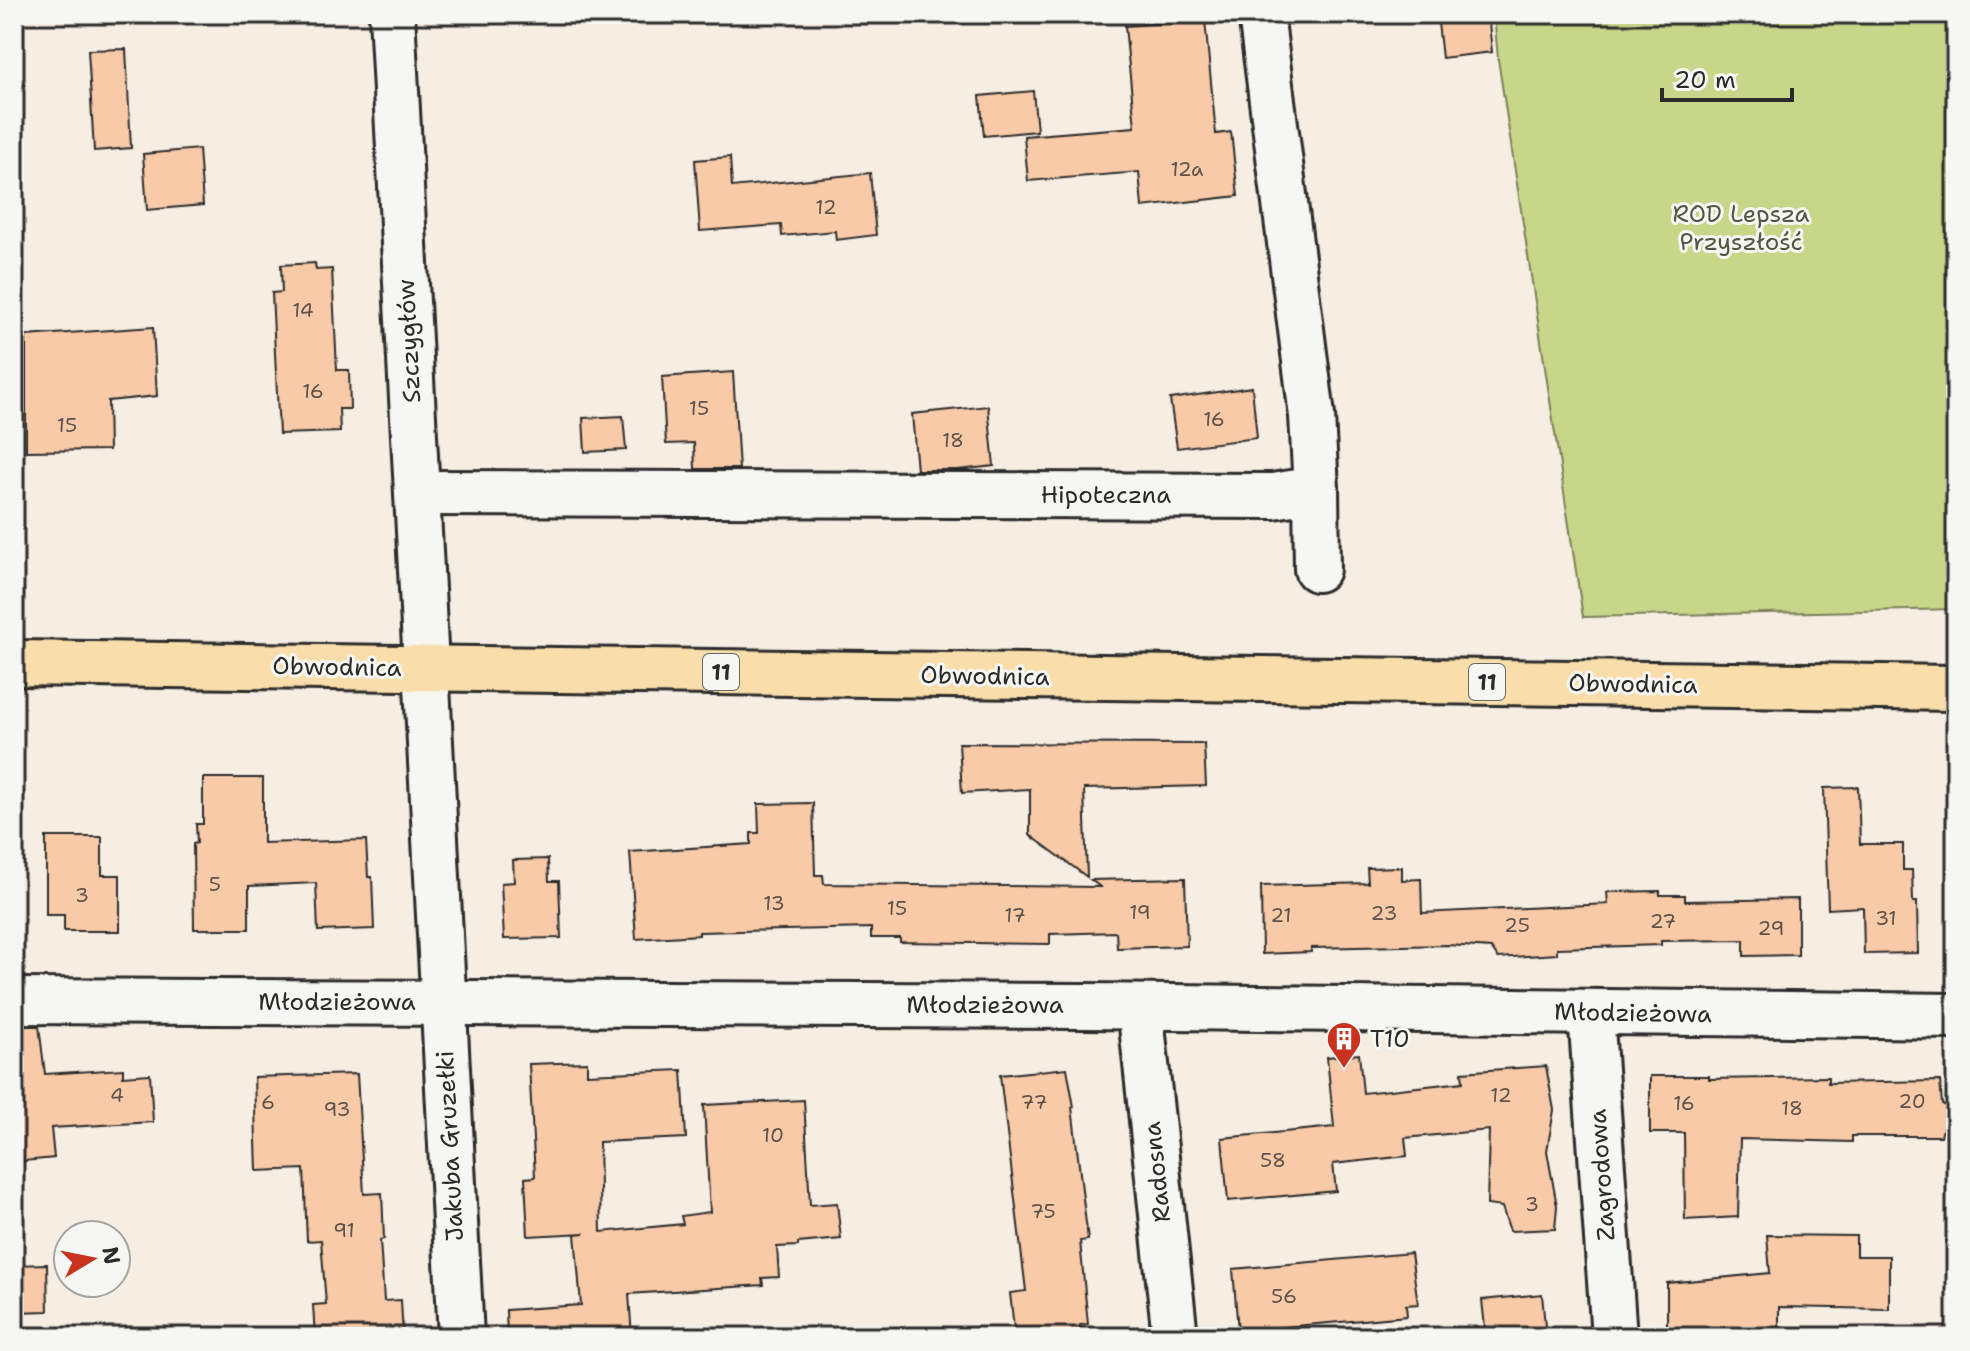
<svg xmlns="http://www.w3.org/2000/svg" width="1970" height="1351" viewBox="0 0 1970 1351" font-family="'Shantell Sans',sans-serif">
  <rect width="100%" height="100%" fill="#f6ede3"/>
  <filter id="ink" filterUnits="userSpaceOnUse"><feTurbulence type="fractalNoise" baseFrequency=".0125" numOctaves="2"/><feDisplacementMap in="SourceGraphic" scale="16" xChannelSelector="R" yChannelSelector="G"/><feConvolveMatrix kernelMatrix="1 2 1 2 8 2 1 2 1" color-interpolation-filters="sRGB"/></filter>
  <g filter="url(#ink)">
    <polygon fill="#c8d68a" stroke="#7a805a" stroke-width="2" points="1494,14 1956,14 1956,609 1583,617 1498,59"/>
    <g fill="#f8caa8" stroke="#2b2b2b" stroke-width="2">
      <polygon points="1437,14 1488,14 1492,52 1442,58"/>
      <polygon points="1205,20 1216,134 1231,132 1238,196 1142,207 1139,172 1028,181 1024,136 1135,127 1125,26"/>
      <polygon points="126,49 131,148 94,151 88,50"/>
      <polygon points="1033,91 1037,131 984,136 980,96"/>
      <polygon points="199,149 203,205 147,210 143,154"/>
      <polygon points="730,157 732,187 870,173 876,235 836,240 835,231 782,236 781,225 700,231 695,160"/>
      <polygon points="315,263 316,270 332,269 337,370 349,370 350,409 339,409 340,432 279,434 272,293 282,292 281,265"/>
      <polygon points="153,327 157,396 108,401 109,450 26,451 26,336"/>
      <polygon points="733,372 739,469 695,469 694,443 666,444 662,377"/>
      <polygon points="1252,387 1257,438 1177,448 1170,399"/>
      <polygon points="988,406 994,466 958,470 917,470 912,414"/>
      <polygon points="623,416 626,450 585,452 583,418"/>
      <polygon points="959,743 1204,744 1206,786 1084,789 1087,877 1030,835 1030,789 962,793"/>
      <polygon points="203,778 263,778 263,843 366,840 368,877 372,877 374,929 318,931 316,883 249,886 249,929 194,929 193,844 197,843 196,824 203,824"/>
      <polygon points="1858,787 1860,844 1903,844 1903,870 1912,870 1913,902 1917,902 1918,953 1864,954 1863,907 1828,909 1824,788"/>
      <polygon points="813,803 815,875 823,875 824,884 1100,887 1091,880 1185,878 1187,946 1117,948 1116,932 1050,934 1050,944 900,942 900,938 871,938 871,928 699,932 699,935 636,939 630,852 751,844 751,833 759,833 758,804"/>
      <polygon points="46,837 102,837 102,875 120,875 120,931 64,931 64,915 46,915"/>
      <polygon points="548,859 549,881 559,881 561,938 504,939 501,883 514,882 513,860"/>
      <polygon points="1402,867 1402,880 1421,879 1422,913 1608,904 1607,892 1660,891 1660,895 1685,895 1685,901 1798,899 1798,955 1744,956 1744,940 1661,941 1661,945 1557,948 1557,954 1498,958 1491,948 1448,945 1311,948 1311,952 1262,954 1261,886 1368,883 1367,868"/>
      <polygon points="14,1026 39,1026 45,1074 123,1069 123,1076 150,1074 153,1122 51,1128 54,1158 14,1162"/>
      <polygon points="1359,1054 1363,1093 1463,1082 1462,1072 1546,1066 1554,1110 1547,1151 1557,1206 1555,1229 1510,1231 1502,1207 1487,1205 1489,1130 1405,1138 1407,1156 1333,1164 1336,1191 1228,1201 1222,1138 1334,1127 1327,1057"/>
      <polygon points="587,1062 587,1074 682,1070 686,1138 599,1142 601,1232 683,1224 681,1216 710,1212 704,1105 804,1100 810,1205 837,1203 841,1239 798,1243 798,1246 777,1247 779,1277 762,1278 763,1285 629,1294 632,1337 507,1337 506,1310 581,1305 575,1234 585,1233 528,1236 525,1178 535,1177 529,1064"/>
      <polygon points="1067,1068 1074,1107 1072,1107 1088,1240 1080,1241 1088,1324 1080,1325 1082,1337 1015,1337 1010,1293 1026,1291 1000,1075"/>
      <polygon points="357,1074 364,1194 382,1193 384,1239 380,1240 384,1301 401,1300 403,1337 315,1337 313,1305 326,1304 321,1240 307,1241 304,1169 257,1171 254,1077"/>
      <polygon points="1650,1076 1709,1076 1709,1079 1828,1077 1828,1083 1940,1081 1942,1104 1949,1108 1941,1136 1852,1136 1852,1142 1740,1139 1738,1217 1685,1220 1684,1133 1650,1133"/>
      <polygon points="1767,1235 1856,1236 1856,1256 1889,1256 1889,1309 1779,1307 1779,1337 1667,1337 1667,1283 1770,1273"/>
      <polygon points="1411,1253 1418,1304 1406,1305 1407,1316 1238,1331 1233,1269"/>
      <polygon points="47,1264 48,1311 14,1312 14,1265"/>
      <polygon points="1542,1294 1546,1337 1486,1337 1482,1300"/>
    </g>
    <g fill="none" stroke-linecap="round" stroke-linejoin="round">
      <defs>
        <g id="minor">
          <polyline points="392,14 461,1337"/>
          <polyline points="1316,489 1317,569"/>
          <polyline points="417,493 1273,496 1316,489 1312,416 1261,14"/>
          <polyline points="14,1001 1087,1006 1956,1016"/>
          <polyline points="1140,1007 1175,1337"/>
          <polyline points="1591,1013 1614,1337"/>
        </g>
        <polyline id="trunk" points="14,663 1956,688"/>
      </defs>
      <use href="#minor" stroke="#2b2b2b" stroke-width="50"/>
      <use href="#trunk" stroke="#2b2b2b" stroke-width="50"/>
      <use href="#minor" stroke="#f6f6f2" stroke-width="44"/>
      <use href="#trunk" stroke="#f9deab" stroke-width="44"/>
    </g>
  </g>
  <defs>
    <symbol id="building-pin" viewBox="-11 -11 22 30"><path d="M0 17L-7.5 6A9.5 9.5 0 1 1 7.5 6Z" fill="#c8321e" stroke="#f6f6f2"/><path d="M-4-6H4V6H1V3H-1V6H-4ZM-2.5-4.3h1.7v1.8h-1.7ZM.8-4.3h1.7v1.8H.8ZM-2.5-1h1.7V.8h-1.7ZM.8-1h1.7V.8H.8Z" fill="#fff"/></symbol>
  </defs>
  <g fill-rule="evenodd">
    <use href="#building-pin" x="1324" y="1019" width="40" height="54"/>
  </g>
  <g text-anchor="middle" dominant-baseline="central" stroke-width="6" stroke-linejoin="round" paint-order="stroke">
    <g font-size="20" fill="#5e534a">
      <text x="1187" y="169">12a</text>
      <text x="826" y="207">12</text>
      <text x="303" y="310">14</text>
      <text x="313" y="391">16</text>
      <text x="699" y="408">15</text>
      <text x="1214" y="419">16</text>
      <text x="67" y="425">15</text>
      <text x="953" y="440">18</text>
      <text x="215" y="884">5</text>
      <text x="82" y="895">3</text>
      <text x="774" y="903">13</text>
      <text x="897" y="908">15</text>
      <text x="1140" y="912">19</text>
      <text x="1384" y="913">23</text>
      <text x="1015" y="915">17</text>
      <text x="1281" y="915">21</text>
      <text x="1886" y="918">31</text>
      <text x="1663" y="921">27</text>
      <text x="1517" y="925">25</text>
      <text x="1771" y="928">29</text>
      <text x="117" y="1095">4</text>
      <text x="1501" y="1095">12</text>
      <text x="1912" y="1101">20</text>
      <text x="268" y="1102">6</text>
      <text x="1034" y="1102">77</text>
      <text x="1684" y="1103">16</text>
      <text x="1792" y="1108">18</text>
      <text x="337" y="1109">93</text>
      <text x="773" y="1135">10</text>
      <text x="1273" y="1160">58</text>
      <text x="1532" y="1204">3</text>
      <text x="1043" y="1211">75</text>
      <text x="344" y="1230">91</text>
      <text x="1284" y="1296">56</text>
    </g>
    <g fill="#f6f6f2" stroke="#686867" stroke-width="2">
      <rect x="703" y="654" width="36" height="36" rx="6"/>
      <rect x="1469" y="664" width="36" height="36" rx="6"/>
    </g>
    <g font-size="22" font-weight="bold" fill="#2b2b2b">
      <text x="721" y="672">11</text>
      <text x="1487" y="682">11</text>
    </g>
    <g font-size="24" fill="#525643" stroke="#f6f6f2">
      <text x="1741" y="214">ROD Lepsza<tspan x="1741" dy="28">Przyszłość</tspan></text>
    </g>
    <g font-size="24" fill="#2b2b2b" stroke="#f6f6f2">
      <text transform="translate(409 341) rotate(-93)">Szczygłów</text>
      <text x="1106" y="495">Hipoteczna</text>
      <text transform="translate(337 667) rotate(1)">Obwodnica</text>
      <text transform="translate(985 676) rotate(1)">Obwodnica</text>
      <text transform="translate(1633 684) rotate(1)">Obwodnica</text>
      <text x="337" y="1002">Młodzieżowa</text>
      <text x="985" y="1005">Młodzieżowa</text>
      <text transform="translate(1633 1013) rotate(1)">Młodzieżowa</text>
      <text transform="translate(450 1146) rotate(-93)">Jakuba Gruzełki</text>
      <text transform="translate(1157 1172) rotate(-96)">Radosna</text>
      <text transform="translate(1602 1175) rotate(-94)">Zagrodowa</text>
    </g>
    <g font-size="24" fill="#2b2b2b" stroke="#f6f6f2" text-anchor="start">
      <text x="1370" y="1039">T10</text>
    </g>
  </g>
  <rect width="1970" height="1351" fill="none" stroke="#f6f6f2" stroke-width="48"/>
  <rect x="24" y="24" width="1922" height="1303" fill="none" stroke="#2b2b2b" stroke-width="3" filter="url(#ink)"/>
  <g transform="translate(92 1259) rotate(80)"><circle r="38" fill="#f6f6f2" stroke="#a5a5a2" stroke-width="2"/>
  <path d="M0-6L14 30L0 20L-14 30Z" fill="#c8321e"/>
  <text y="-12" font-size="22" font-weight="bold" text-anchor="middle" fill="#2b2b2b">N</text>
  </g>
  <path d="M1662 88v12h130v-12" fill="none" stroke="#2b2b2b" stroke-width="4"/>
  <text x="1674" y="88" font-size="24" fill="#2b2b2b" stroke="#f6f6f2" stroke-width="6" paint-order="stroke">20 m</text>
</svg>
